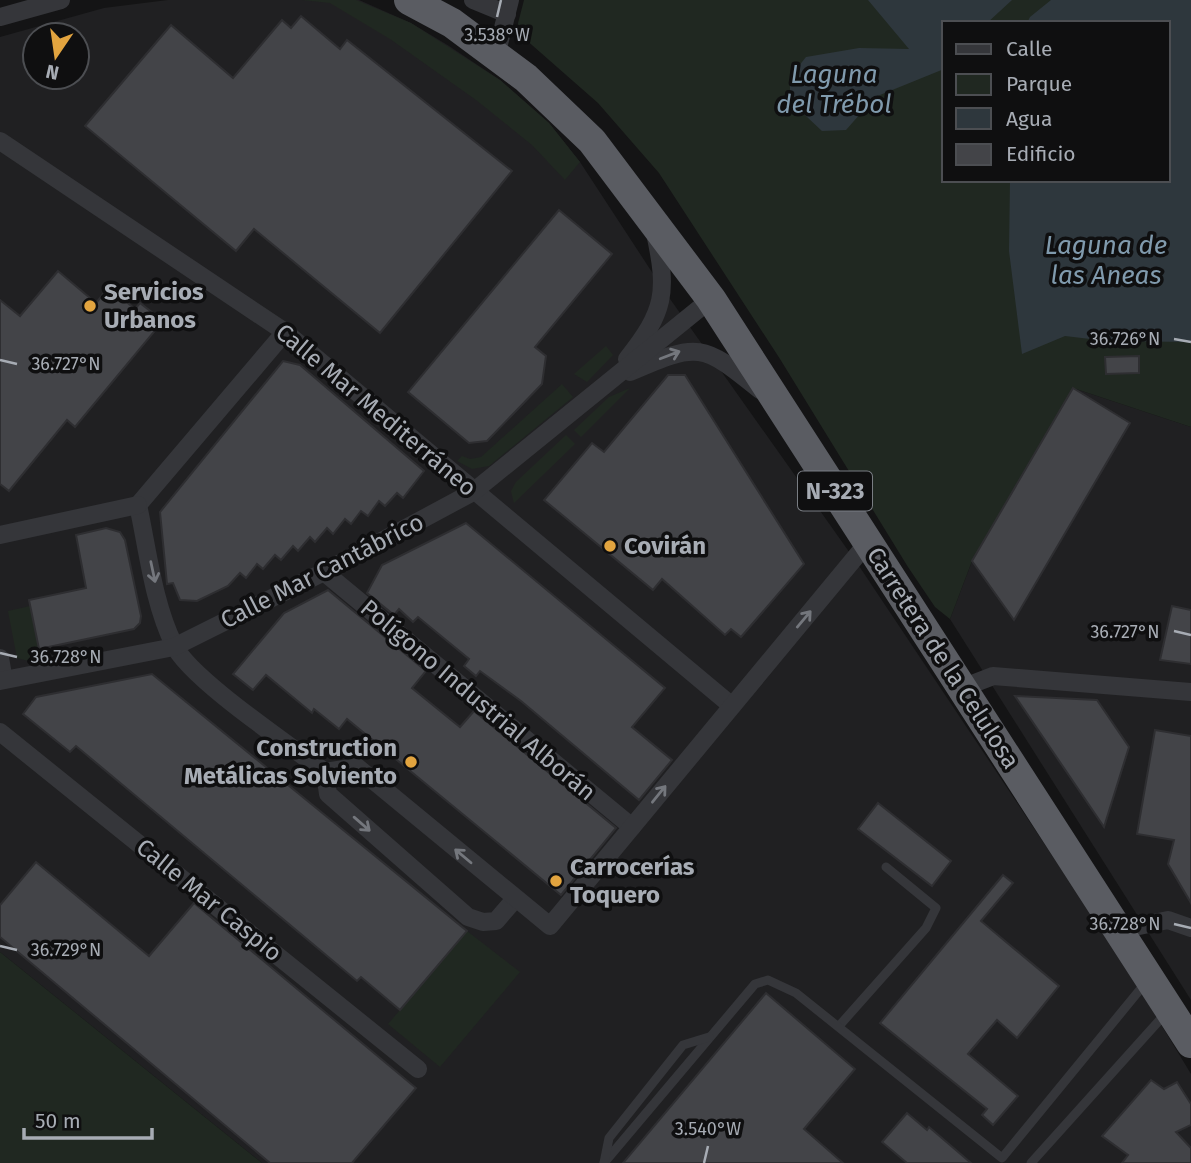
<svg xmlns="http://www.w3.org/2000/svg" width="1191" height="1163" viewBox="0 0 1191 1163" font-family="'Fira Sans',sans-serif">
  <rect width="100%" height="100%" fill="#141415"/>
  <g fill="#202022" fill-rule="evenodd">
    <path d="M168,0H359L411,23L449,46L500,80L549,123L580,162L663,289L857,563L1122,960L1191,1074V1163H262L0,952V37L104,8ZM35,35H77V77H35Z"/>
    <polygon points="1073,388 1191,427 1191,1000 950,619 972,561"/>
  </g>
  <g fill="#202821" fill-rule="evenodd">
    <polygon points="302,0 356,0 411,23 500,80 549,123 580,162 565,180 532,145 476,100 390,39 330,3"/>
    <path d="M524,0H1191V427L1073,388L972,561L950,619L935,607L908,567L780,359L659,173L598,103L516,31ZM944,23H1168V180H944Z"/>
    <polygon points="606,346 613,355 587,382 574,374"/>
    <polygon points="562,384 573,397 489,466 472,469 457,461 462,456 470,459 481,457"/>
    <polygon points="630,388 581,437 574,430 609,397"/>
    <polygon points="566,435 575,444 514,503 511,491 516,482"/>
    <polygon points="30,606 44,665 17,658 8,611"/>
    <polygon points="467,931 520,972 440,1067 388,1024"/>
    <polygon points="0,952 262,1163 0,1163"/>
  </g>
  <g fill="#2e373d">
    <polygon points="868,0 1012,0 987,23 944,23 944,69 875,97 846,130 822,131 790,101 790,77 806,57 859,48 909,49"/>
    <polygon points="1051,0 1191,0 1191,342 1107,341 1065,336 1022,354 1009,251 1010,180 1168,180 1168,23 1027,23 1030,17"/>
  </g>
  <g fill="#434448" stroke="#2e2e31" stroke-width="2">
    <polygon points="301,16 340,49 347,40 512,171 380,333 254,229 236,251 85,126 171,25 233,78 282,20 291,28"/>
    <polygon points="559,210 612,254 535,347 546,356 542,384 487,441 469,443 408,392"/>
    <polygon points="58,271 96,303 109,287 135,309 140,303 163,321 75,427 67,420 9,491 0,484 0,300 20,316"/>
    <polygon points="1139,356 1139,373 1106,374 1105,357"/>
    <polygon points="283,361 300,365 424,471 403,498 397,493 385,506 379,501 368,516 361,511 351,524 345,519 333,534 327,528 315,542 310,537 298,551 293,546 281,560 275,555 263,569 257,564 246,578 240,573 228,586 197,601 180,600 173,583 167,584 160,512"/>
    <polygon points="668,375 685,375 804,564 741,637 731,629 725,635 662,579 653,590 544,500 592,443 604,452"/>
    <polygon points="1073,388 1130,423 1014,620 972,561"/>
    <polygon points="466,523 665,688 632,727 672,760 639,800 521,701 480,671 476,676 464,666 469,659 418,617 413,622 399,609 394,615 367,593 382,565"/>
    <polygon points="106,528 120,532 125,540 141,616 140,623 134,629 39,649 29,600 86,588 76,535"/>
    <polygon points="328,590 426,671 412,688 460,727 474,711 616,828 561,895 347,719 339,729 314,709 312,713 266,675 253,690 233,674 284,613"/>
    <polygon points="1172,606 1191,610 1191,664 1160,660"/>
    <polygon points="152,674 467,931 400,1010 361,977 357,981 76,746 70,752 23,714 36,697"/>
    <polygon points="1015,696 1097,700 1129,747 1104,827"/>
    <polygon points="1155,730 1191,736 1191,903 1168,864 1174,840 1137,834"/>
    <polygon points="878,803 951,861 932,886 858,829"/>
    <polygon points="36,862 149,956 194,903 416,1088 352,1163 270,1163 0,937 0,905"/>
    <polygon points="1003,875 1013,883 981,921 1059,986 1017,1038 997,1020 968,1054 1018,1096 993,1125 982,1115 987,1109 880,1023"/>
    <polygon points="766,993 855,1069 804,1129 843,1163 623,1163"/>
    <polygon points="1151,1080 1164,1089 1177,1082 1191,1104 1191,1125 1176,1132 1191,1148 1191,1163 1122,1163 1128,1155 1102,1136"/>
    <polygon points="907,1113 927,1130 929,1127 971,1163 907,1163 882,1142"/>
  </g>
  <g fill="none" stroke-linecap="round" stroke-linejoin="round">
    <g stroke="#35363a" stroke-width="9">
      <polyline points="839,1026 926,928 936,908 886,867"/>
      <polyline points="604,1163 755,984 768,980 796,993 1002,1158 1147,981"/>
      <polyline points="604,1163 609,1138 683,1045 709,1037"/>
      <polyline points="1031,1163 1166,1013"/>
    </g>
    <g stroke="#35363a" stroke-width="18">
      <polyline points="473,0 507,14"/>
      <polyline points="0,17 61,0"/>
      <polyline points="496,56 510,0"/>
      <polyline points="0,141 285,332 732,706"/>
      <path d="M627,359C665,311 668,293 655,233"/>
      <path d="M630,372C699,342 702,343 760,390"/>
      <path d="M138,505C148,551 153,602 174,645C189,678 291,746 325,772L328,794L468,917L483,922L496,921L515,899"/>
      <polyline points="138,505 285,332"/>
      <polyline points="0,535 138,505"/>
      <polyline points="324,572 632,827"/>
      <polyline points="0,658 4,680"/>
      <polyline points="0,681 174,647 324,572 473,492 711,299"/>
      <polyline points="962,688 993,676 1191,692"/>
      <polyline points="0,732 418,1069"/>
      <polyline points="325,772 357,767 550,926 868,542"/>
      <polyline points="1120,930 1168,920 1191,928"/>
    </g>
    <polyline stroke="#5a5c62" stroke-width="30" points="409,0 452,23 526,78 592,141 711,299 1191,1043"/>
  </g>
  <defs><path id="oneway-shaft" d="M-6 0H5M1.5-3L5.5 0L1.5 3" fill="none" stroke-width="1.6" stroke-linecap="round" stroke-linejoin="round" transform="scale(1.75)"/></defs>
  <g stroke="#74777d">
    <use href="#oneway-shaft" transform="translate(670 355) rotate(-21)"/>
    <use href="#oneway-shaft" transform="translate(153 572) rotate(78)"/>
    <use href="#oneway-shaft" transform="translate(804 619) rotate(-50)"/>
    <use href="#oneway-shaft" transform="translate(659 794) rotate(-51)"/>
    <use href="#oneway-shaft" transform="translate(362 824) rotate(41)"/>
    <use href="#oneway-shaft" transform="translate(463 856) rotate(-140)"/>
  </g>
  <path fill="none" stroke="#a7acb4" stroke-width="2.5" d="M497,17L501,0M1174,339L1191,342M0,360L17,364M1174,631L1191,635M0,653L17,657M1174,924L1191,928M0,946L17,950M704,1163L708,1146"/>
  <g fill="#e2a43f" stroke="#0f0f10" stroke-width="2.5">
    <circle cx="90" cy="306" r="7"/>
    <circle cx="610" cy="546" r="7"/>
    <circle cx="411" cy="762" r="7"/>
    <circle cx="556" cy="881" r="7"/>
  </g>
  <g text-anchor="middle" dominant-baseline="central" stroke-width="7" stroke-linejoin="round" paint-order="stroke">
    <rect fill="#0f0f10" stroke="#797d83" stroke-width="2" x="798" y="471.5" width="74" height="39" rx="5"/>
    <g font-size="23" font-weight="bold" fill="#a7acb4">
      <text x="835" y="491">N-323</text>
    </g>
    <g font-size="24" font-weight="bold" fill="#a7acb4" stroke="#0f0f10" text-anchor="start">
      <text x="104" y="292">Servicios<tspan x="104" dy="28">Urbanos</tspan></text>
      <text x="624" y="546">Covirán</text>
      <text x="397" y="748" text-anchor="end">Construction<tspan x="397" dy="28">Metálicas Solviento</tspan></text>
      <text x="570" y="867">Carrocerías<tspan x="570" dy="28">Toquero</tspan></text>
    </g>
    <g font-size="24" fill="#a7acb4" stroke="#0f0f10">
      <text transform="translate(376 410) rotate(40)">Calle Mar Mediterráneo</text>
      <text transform="translate(322 571) rotate(-27)">Calle Mar Cantábrico</text>
      <text transform="translate(943 658) rotate(57)">Carretera de la Celulosa</text>
      <text transform="translate(478 700) rotate(40)">Polígono Industrial Alborán</text>
      <text transform="translate(209 900) rotate(39)">Calle Mar Caspio</text>
    </g>
    <g font-size="26" font-style="italic" fill="#809aad" stroke="#0f0f10">
      <text x="834" y="74">Laguna<tspan x="834" dy="30">del Trébol</tspan></text>
      <text x="1106" y="245">Laguna de<tspan x="1106" dy="30">las Aneas</tspan></text>
    </g>
  </g>
  <g font-size="18" text-anchor="middle" fill="#a7acb4" stroke="#0f0f10" stroke-width="7" stroke-linejoin="round" paint-order="stroke">
    <text x="497" y="41">3.538°W</text>
    <text x="1125" y="345">36.726°N</text>
    <text x="66" y="370">36.727°N</text>
    <text x="1125" y="638">36.727°N</text>
    <text x="66" y="663">36.728°N</text>
    <text x="1125" y="930">36.728°N</text>
    <text x="66" y="956">36.729°N</text>
    <text x="708" y="1135">3.540°W</text>
  </g>
  <rect x="942" y="21" width="228" height="161" fill="#0f0f10" stroke="#4c4e52" stroke-width="2"/>
  <rect x="956" y="44" width="35" height="10" fill="#35363a" stroke="#4c4e52" stroke-width="2"/>
  <text x="1006" y="56" font-size="21" fill="#a7acb4">Calle</text>
  <rect x="956" y="74" width="35" height="21" fill="#202821" stroke="#4c4e52" stroke-width="2"/>
  <text x="1006" y="91" font-size="21" fill="#a7acb4">Parque</text>
  <rect x="956" y="108" width="35" height="21" fill="#2e373d" stroke="#4c4e52" stroke-width="2"/>
  <text x="1006" y="126" font-size="21" fill="#a7acb4">Agua</text>
  <rect x="956" y="144" width="35" height="21" fill="#434448" stroke="#4c4e52" stroke-width="2"/>
  <text x="1006" y="161" font-size="21" fill="#a7acb4">Edificio</text>
  <g transform="translate(56 56) rotate(193)"><circle r="33" fill="#0f0f10" stroke="#4c4e52" stroke-width="2"/>
  <path d="M0-5L12 26L0 18L-12 26Z" fill="#e2a43f"/>
  <text y="-10" font-size="19" font-weight="bold" text-anchor="middle" fill="#a7acb4">N</text>
  </g>
  <path d="M24 1128v10h128v-10" fill="none" stroke="#a7acb4" stroke-width="3.5"/>
  <text x="35" y="1128" font-size="21" fill="#a7acb4" stroke="#0f0f10" stroke-width="5" paint-order="stroke">50 m</text>
</svg>
